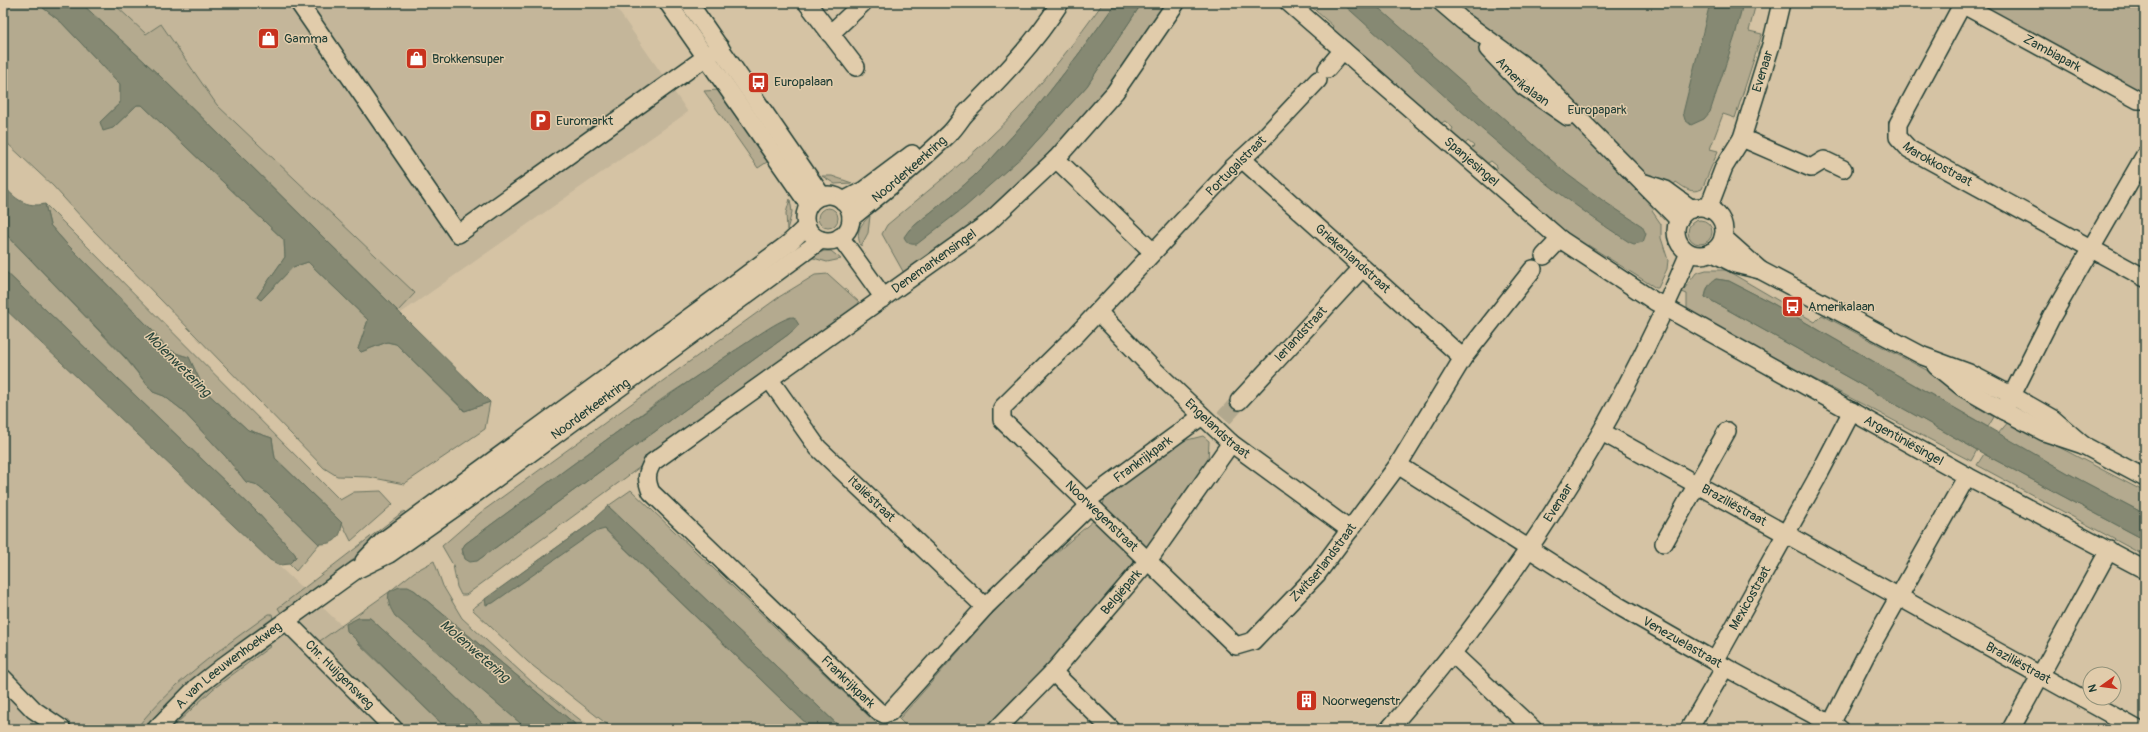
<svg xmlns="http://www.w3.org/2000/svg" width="2148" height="732" viewBox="0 0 2148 732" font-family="Pangolin,sans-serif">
  <rect width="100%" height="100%" fill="#d5c3a4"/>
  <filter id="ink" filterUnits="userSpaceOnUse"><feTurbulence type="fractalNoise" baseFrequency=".025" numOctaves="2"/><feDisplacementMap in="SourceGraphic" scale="8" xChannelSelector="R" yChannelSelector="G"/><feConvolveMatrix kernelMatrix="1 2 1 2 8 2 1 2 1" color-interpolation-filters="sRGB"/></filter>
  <g filter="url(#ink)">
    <g fill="#c4b69a">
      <polygon points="62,3 613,3 688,112 391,320"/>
      <polygon points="3,306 407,687 455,729 3,729"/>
    </g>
    <g fill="#b4aa8f" stroke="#6a7462" fill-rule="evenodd">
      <polygon points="3,3 37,3 61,22 120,84 120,103 100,122 113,128 137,105 142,105 284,240 285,257 257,297 261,300 293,267 308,262 368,320 358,349 361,352 387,342 396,344 464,411 490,402 485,429 404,484 369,477 337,476 324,468 94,231 53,186 6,142 3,136"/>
      <polygon points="81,3 113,3 146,34 161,24 217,105 415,293 398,311 160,76"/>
      <path d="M1103,3H1116C1072,64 1027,125 973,177C953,196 930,212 909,230L1024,155L1087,86L1142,3H1166L1108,91L1035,173L971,226L905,275L882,234L887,225C931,188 978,152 1017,110C1049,76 1076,40 1103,3Z"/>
      <path d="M1307,3H1756L1749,31L1762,34L1735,118L1723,114L1710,149L1718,151L1702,189C1691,194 1685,188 1676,182L1652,211L1661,224V238L1668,260L1667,269L1658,288H1656L1588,245L1584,249L1494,172L1497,166L1491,161L1485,165L1467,153L1474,146L1468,141L1461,149L1450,134L1453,128L1445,121L1440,124L1331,32L1333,26Z"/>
      <polygon points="1980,3 2145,3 2145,87 2139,93 1981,6"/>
      <polygon points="718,90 770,160 758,168 704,91"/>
      <polygon points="822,176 832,176 852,183 835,184"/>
      <polygon points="790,199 792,212 787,230 786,213"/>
      <path d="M45,204L340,500L354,492L381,491L393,504L351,541L342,523L275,458L272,438L248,430L205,391L189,358C173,353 164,348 155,333L65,242L50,225Z"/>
      <circle cx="828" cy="218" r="10"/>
      <path d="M870,216L868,233L861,246C855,232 860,225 870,216Z"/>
      <circle cx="1700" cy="232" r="12"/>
      <polygon points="3,231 126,359 153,392 164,396 181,409 226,457 246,482 255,484 268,494 319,544 296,571 289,564 296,557 295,554 256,511 3,269"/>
      <polygon points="824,251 831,251 841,259 827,262 810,257"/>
      <polygon points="1706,270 1726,270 1815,322 1822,315 1936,375 1979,404 1977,407 1994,417 1988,427 1770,302 1729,281 1716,279 1707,288 1705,297 1977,450 1971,461 1755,348 1687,309 1687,294 1682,292 1696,273"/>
      <path d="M828,274L859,302V306L466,595H461L457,587L453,565L442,546L480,513L779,297L815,275ZM791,317L798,325L789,334L477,561L462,554L465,544L662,399L767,330Z"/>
      <polygon points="2009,421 2145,492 2145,514 2073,476 1998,434"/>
      <polygon points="1203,436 1209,441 1208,462 1147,549 1103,506 1105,495 1183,441"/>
      <polygon points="1984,454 2145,540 2145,556 1977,465"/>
      <polygon points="631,490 875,722 888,729 842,729 608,506"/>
      <polygon points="404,511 408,516 353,560 281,613 278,608"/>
      <polygon points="595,520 812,729 613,729 528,662 472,609"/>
      <polygon points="1094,520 1135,561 1043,675 990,729 909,729 899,719 1012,591"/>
      <polygon points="434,561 443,586 462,618 533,683 592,729 581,729 414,590 499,704 527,729 488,729 443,685 370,618 358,618 358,643 447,729 403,729 317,643 389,592 414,572"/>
      <path d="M269,614H272L273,619C227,653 181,684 144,729H136C172,682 221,649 269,614Z"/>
      <polygon points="269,644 271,646 213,689 175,725 173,723 211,687"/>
    </g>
    <g fill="#868973" stroke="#5d6b5a">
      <polygon points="37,3 81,3 160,76 490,402 465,411 396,344 387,342 361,352 358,349 368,320 308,262 293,267 261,300 257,297 285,257 284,240 142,105 137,105 113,128 103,131 100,122 120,103 120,84 61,22"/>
      <path d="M1116,3H1142L1087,86L1024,155L965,207L917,244C910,245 907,243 904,237L909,230C930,212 953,196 973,177C1027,125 1072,64 1116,3Z"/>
      <path d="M1342,3H1373L1567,174L1605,202L1642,226L1646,234L1643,242L1634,244L1629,242C1524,175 1434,85 1342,3Z"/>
      <polygon points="1710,3 1743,3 1735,36 1710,112 1704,119 1691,125 1685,120 1683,113"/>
      <path d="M3,185C15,199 26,208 45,204L50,225L65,242L155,333C164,349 173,353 189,357L205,391L248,430L272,438L275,458L342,523C341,539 334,544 319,544L268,494L255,484L246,482L226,457L181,409L164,396L153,392L126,358L3,231Z"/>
      <polygon points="3,269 256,511 295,554 296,557 289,564 280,565 270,560 3,307"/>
      <path d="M1716,279L1729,281L1770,302L2073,476L2145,514V540L1984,454L1705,297C1707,289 1709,282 1716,279Z"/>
      <path d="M794,317L799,325L789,334L477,561L470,562L465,559L462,549L465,544C554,478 642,412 734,351C746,344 783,316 794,317Z"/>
      <polygon points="608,506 842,729 812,729 605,529 594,532 493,603 486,605 485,599 595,520 596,517"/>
      <path d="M399,587H408L414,590L581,729H527L395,616C390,608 387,602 389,592Z"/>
      <polygon points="358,618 370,618 443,685 488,729 447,729 347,631 346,624"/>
    </g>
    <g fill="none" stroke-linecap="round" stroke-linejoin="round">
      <polyline stroke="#b1a88e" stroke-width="17" stroke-dasharray="17 8" stroke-linecap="butt" points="1224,418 1239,401"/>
      <defs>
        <g id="minor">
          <polyline points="299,3 458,234 720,47"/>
          <polyline points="668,3 809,205"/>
          <polyline points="689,3 822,196"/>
          <polyline points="807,3 856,67"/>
          <path id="s1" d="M1289,3L1560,239L1654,301L1967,476L2145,570"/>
          <polyline points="1442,3 1463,21 1534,73 1679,220"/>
          <path id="s2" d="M1960,3L2138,100H2145"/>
          <path id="s3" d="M1963,3L1898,124V137L1909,149L2145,278"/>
          <polyline points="830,34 863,3"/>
          <path id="s4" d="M1488,49L1523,86L1568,117"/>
          <polyline points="1327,69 1343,50"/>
          <path id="s5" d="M1318,80L1257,145L1231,169L1077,334L1002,408V420L1236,646L1253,641L1317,574L1398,465L1463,358L1533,269"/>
          <polyline points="1742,138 1811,168 1824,160 1843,169"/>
          <polyline points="1056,159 1153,252"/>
          <path id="s6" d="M1242,159L1463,358"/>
          <polyline points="1645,183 1666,190 1692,209"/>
          <circle cx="828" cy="218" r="23"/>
          <polyline points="843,201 864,190 912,154"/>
          <circle cx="1700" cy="231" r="24"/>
          <path id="s7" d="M1708,209L1724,167L1742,138L1771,45L1781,3"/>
          <path id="s8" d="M851,218C885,191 919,163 950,133C957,126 961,118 967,112C1000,79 1035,43 1060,3"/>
          <polyline points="840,237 884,298"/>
          <polyline points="1723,237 1760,270"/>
          <polyline points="1711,252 1735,264 1760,270 1923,356 1969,373 2011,395 2053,419 2083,445"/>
          <polyline points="1544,256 1560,239"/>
          <path id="s9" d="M1098,312L1149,365L1231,443L1350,530"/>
          <polyline points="1936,366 1962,387 2004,411 2044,432 2083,445 2145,478"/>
          <path id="s10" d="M770,380L818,448L985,607"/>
          <path id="s11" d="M1239,401L1362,268"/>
          <polyline points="2004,411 2052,316 2145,155"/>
          <path id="s12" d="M1602,432L2137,729"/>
          <path id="s13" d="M1398,465L1617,605L1725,667L1840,729"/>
          <path id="s14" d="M1085,502L1202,416"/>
          <path id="s15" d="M1089,506L985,607L890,712L884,714L878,711L651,492C646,480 646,473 653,462L988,223L1056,159L1115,92L1176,3"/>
          <polyline points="1664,543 1727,431"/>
          <polyline points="364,561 383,541 714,299 789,243 807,226"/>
          <path id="s16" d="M286,621L394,729"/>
          <polyline points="1452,653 1533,729"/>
          <path id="s17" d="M1715,661L1816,480L1852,411"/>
          <polyline points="1053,672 1111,729"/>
          <polyline points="3,678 34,710 62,729"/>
          <polyline points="1831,724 1867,653 1967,476"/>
          <path id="s18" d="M156,729L197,687L226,664L356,570L389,554L476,493L821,240"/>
          <path id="s19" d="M997,729L1053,672L1147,562L1231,443"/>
          <path id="s20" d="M1389,729C1513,588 1616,427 1689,253"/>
          <polyline points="1689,729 1725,667"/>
          <polyline points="2011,729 2109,550"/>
        </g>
      </defs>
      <use href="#minor" stroke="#1f3d34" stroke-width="20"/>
      <use href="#minor" stroke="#e1ccab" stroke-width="17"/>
    </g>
  </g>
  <defs>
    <symbol id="shop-square" viewBox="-11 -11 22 22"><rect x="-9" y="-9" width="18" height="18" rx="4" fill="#c8321e" stroke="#e1ccab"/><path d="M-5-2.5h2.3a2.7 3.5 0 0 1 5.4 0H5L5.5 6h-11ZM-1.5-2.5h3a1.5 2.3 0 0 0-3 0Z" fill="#fff"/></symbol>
    <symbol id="bus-square" viewBox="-11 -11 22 22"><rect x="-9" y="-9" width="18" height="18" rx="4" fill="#c8321e" stroke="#e1ccab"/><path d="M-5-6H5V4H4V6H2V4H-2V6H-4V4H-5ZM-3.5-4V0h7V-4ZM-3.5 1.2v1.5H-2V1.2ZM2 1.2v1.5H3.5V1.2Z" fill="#fff"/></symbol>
    <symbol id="parking-square" viewBox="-11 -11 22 22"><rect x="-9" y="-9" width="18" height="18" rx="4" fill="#c8321e" stroke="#e1ccab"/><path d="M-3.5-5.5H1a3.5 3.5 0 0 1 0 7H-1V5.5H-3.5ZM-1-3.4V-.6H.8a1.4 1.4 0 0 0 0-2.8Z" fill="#fff"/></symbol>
    <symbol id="building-square" viewBox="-11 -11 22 22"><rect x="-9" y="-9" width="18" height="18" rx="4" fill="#c8321e" stroke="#e1ccab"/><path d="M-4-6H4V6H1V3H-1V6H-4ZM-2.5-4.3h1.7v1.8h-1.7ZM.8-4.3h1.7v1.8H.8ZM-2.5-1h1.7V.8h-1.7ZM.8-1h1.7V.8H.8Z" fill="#fff"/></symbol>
  </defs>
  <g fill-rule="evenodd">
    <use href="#shop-square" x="256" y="26" width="25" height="25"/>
    <use href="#shop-square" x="404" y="46" width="25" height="25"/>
    <use href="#bus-square" x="746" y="70" width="25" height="25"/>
    <use href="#parking-square" x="528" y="108" width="25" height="25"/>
    <use href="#bus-square" x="1780" y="294" width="25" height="25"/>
    <use href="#building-square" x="1294" y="688" width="25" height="25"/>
  </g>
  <g text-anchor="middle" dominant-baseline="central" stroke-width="3" stroke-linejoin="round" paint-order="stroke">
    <g font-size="13" fill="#1f3d34" stroke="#e1ccab" text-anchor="start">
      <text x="284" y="39">Gamma</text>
      <text x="432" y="59">Brokkensuper</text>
      <text x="774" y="82">Europalaan</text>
      <text x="556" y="121">Euromarkt</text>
      <text x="1808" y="307">Amerikalaan</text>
      <text x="1322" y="701">Noorwegenstr</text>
    </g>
    <g font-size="13" fill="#1f3d34" stroke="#e1ccab">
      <text stroke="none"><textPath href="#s2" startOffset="105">Zambiapark</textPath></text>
      <text stroke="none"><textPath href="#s7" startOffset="149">Evenaar</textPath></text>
      <text stroke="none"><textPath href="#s4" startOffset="48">Amerikalaan</textPath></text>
      <text stroke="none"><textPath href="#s1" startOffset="242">Spanjesingel</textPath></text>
      <text stroke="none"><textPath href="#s3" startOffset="199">Marokkostraat</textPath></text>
      <text transform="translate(1236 166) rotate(-45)">Portugalstraat</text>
      <text stroke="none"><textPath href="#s8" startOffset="76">Noorderkeerkring</textPath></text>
      <text stroke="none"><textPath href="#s6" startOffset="149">Griekenlandstraat</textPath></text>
      <text stroke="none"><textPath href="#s15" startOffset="992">Denemarkensingel</textPath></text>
      <text stroke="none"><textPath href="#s11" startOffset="91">Ierlandstraat</textPath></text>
      <text stroke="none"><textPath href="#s18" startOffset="541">Noorderkeerkring</textPath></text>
      <text stroke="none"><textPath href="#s9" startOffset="167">Engelandstraat</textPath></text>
      <text stroke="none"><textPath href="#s1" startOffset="758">Argentiniësingel</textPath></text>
      <text stroke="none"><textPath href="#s14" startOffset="72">Frankrijkpark</textPath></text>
      <text stroke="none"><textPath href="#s10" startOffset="157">Italiëstraat</textPath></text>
      <text stroke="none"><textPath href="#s20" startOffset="283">Evenaar</textPath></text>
      <text stroke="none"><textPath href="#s12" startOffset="151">Braziliëstraat</textPath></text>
      <text stroke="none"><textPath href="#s5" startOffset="606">Noorwegenstraat</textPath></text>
      <text stroke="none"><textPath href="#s5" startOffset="916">Zwitserlandstraat</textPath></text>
      <text stroke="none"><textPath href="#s19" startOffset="185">Belgiëpark</textPath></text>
      <text stroke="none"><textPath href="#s17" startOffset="72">Mexicostraat</textPath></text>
      <text stroke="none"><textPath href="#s13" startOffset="335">Venezuelastraat</textPath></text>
      <text stroke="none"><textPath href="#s12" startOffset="476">Braziliëstraat</textPath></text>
      <text stroke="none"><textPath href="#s18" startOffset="97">A. van Leeuwenhoekweg</textPath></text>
      <text stroke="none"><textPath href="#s16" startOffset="76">Chr. Huijgensweg</textPath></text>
      <text transform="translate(848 682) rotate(44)">Frankrijkpark</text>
    </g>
    <g font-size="13" fill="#264239" stroke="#e1ccab">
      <text x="1597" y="110">Europapark</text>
    </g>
    <g font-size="14" font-style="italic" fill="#29453a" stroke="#e1ccab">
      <text transform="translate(178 364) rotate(45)">Molenwetering</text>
      <text transform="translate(475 651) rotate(41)">Molenwetering</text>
    </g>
  </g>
  <rect width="2148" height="732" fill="none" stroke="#e1ccab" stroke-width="16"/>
  <rect x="8" y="8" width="2132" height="716" fill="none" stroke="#1f3d34" stroke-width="1.5" filter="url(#ink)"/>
  <g transform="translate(2102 686) rotate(256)"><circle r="19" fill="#e1ccab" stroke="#93937b"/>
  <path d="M0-3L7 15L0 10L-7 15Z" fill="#c8321e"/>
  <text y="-6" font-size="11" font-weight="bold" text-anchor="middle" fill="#1f3d34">N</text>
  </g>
</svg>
